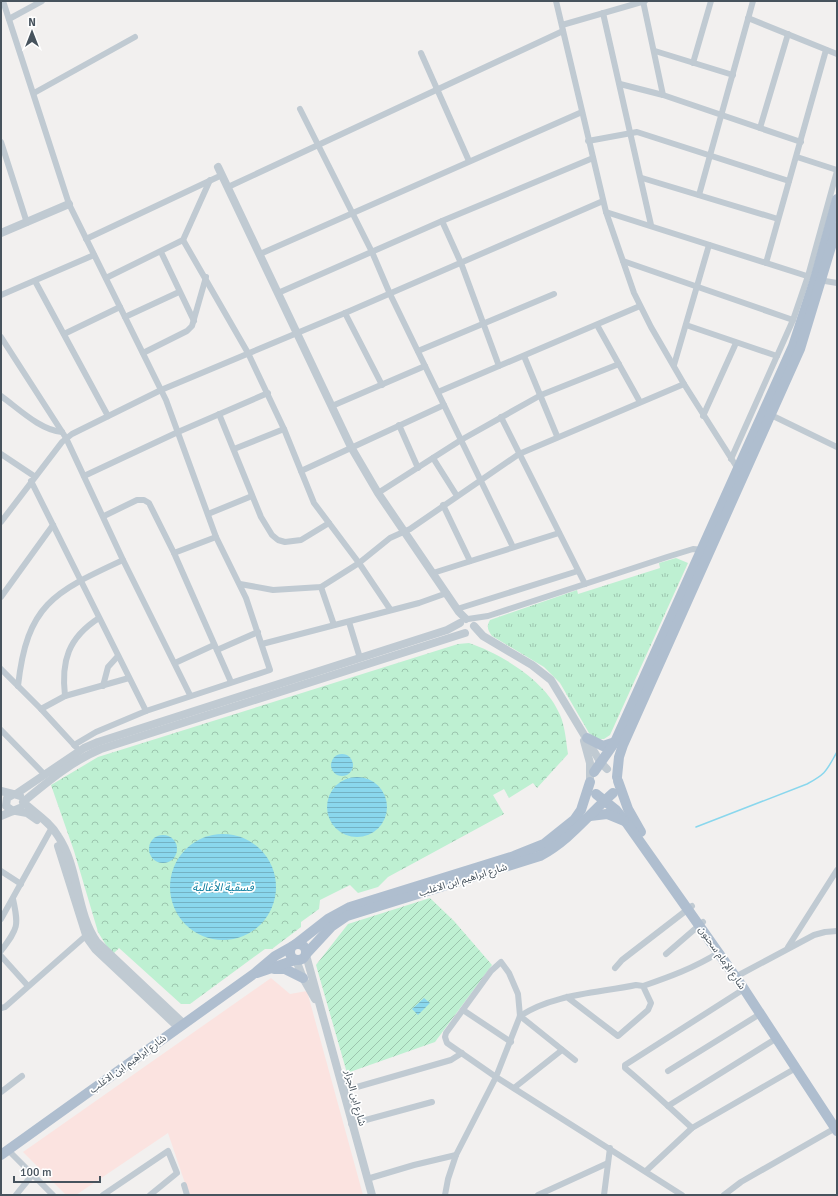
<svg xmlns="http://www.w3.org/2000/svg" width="838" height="1196" viewBox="0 0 838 1196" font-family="Signika,'Noto Sans Arabic',sans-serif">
  <defs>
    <pattern id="grass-tufts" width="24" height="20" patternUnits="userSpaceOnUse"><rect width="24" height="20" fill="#bef0d2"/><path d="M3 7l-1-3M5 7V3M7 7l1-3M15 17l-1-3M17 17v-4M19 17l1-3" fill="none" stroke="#9cc5ae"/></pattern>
    <pattern id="park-crowns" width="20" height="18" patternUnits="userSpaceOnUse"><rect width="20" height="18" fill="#bef0d2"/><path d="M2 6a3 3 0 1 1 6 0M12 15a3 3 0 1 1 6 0" fill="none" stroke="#9cc5ae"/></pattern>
    <pattern id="garden-furrows" width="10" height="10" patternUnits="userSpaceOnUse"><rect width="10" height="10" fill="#bef0d2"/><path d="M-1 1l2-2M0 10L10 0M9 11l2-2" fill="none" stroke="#9cc5ae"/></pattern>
    <pattern id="water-rules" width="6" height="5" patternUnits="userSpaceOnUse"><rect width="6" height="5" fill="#8ad7ed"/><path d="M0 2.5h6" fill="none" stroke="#73b1c3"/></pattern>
  </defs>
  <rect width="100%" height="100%" fill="#f2f0ef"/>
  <polygon fill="#fbe3e0" points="271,978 290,994 307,991 363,1195 189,1195 168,1133 76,1195 66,1195 23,1152"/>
  <path fill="url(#grass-tufts)" d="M676,558L688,563L610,735L604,739H597L589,733L560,683L544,667L492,636C488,630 486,627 490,620L577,590L578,594L660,568L659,563Z"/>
  <path fill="url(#park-crowns)" d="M469,643C502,654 547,682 560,715C565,726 566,741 568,754L537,788L533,783L509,798L504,789L493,795L504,814L388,877L378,887L358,893L350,885L320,900L319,909L301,922V927L272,949H265L190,1004H181L119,948L112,955L98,932L74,851L51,785L98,757L458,644Z"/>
  <polygon fill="url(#garden-furrows)" points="430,898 454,921 492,965 435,1042 347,1073 316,965 348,924"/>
  <g fill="url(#water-rules)">
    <circle cx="342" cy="765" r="11"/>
    <circle cx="357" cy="807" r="30"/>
    <circle cx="223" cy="887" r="53"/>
    <circle cx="163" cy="849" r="14"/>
    <polygon points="424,998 430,1003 418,1015 412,1009"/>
  </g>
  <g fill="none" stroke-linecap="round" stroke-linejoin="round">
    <path stroke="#8ad7ed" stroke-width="1.5" d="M696,827L807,784C827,773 826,771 837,752"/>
    <g stroke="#c0cad2" stroke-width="6">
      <polyline points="3,1 69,204 166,400 216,537 246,598 270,670 146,711 96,732 74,745"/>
      <polyline points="556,1 606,212 634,293 651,327 684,384 738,469"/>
      <polyline points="643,1 663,95"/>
      <polyline points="603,13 651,225"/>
      <polyline points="748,18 837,54"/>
      <polyline points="9,19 42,1"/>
      <polyline points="562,25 645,1"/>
      <polyline points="655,51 733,75"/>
      <polyline points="421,53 469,161"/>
      <polyline points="693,63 711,1"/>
      <polyline points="620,84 663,95 801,142"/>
      <polyline points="34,93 135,37"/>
      <polyline points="300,109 372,252 390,294 513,547"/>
      <polyline points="760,128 788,34"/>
      <polyline points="588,141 637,132 789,181"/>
      <polyline points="1,142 27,223"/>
      <polyline points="797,157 837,170"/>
      <polyline points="642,178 778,219"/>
      <polyline points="228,187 563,31"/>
      <polyline points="699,195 753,1"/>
      <polyline points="606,212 810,277"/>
      <polyline points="442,221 461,263 499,366"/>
      <polyline points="86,239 222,175"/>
      <polyline points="183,240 248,353 284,429 314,503 359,563 390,609"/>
      <polyline points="161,252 194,321"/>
      <polyline points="260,254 582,112"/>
      <polyline points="623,261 793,320"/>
      <polyline points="766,263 826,50"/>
      <polyline points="106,278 183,240 210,180"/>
      <polyline points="819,280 837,283"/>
      <polyline points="35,281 108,416"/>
      <polyline points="278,293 442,221 593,158"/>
      <polyline points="1,295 94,255"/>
      <polyline points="345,313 382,385"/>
      <polyline points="125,317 179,292"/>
      <polyline points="597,325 640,402"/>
      <polyline points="686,325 777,356"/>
      <polyline points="64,334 120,307"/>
      <polyline points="1,337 66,438 123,560 190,695"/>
      <polyline points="418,351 554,294"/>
      <polyline points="143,353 187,331 192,326 206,277"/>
      <polyline points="524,356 557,436"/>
      <polyline points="674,365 709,245"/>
      <polyline points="438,392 640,306"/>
      <path d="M1,396C19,409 40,430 62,432"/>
      <polyline points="332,406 425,366"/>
      <polyline points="219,414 261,517 272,535 278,540 285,542 301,540 329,523"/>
      <polyline points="771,415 837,447"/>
      <polyline points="703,416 736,343"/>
      <polyline points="501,417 585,584"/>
      <polyline points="399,425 418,468"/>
      <polyline points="234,449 284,429"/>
      <polyline points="1,454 34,476"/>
      <polyline points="433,458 457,496"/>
      <polyline points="731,459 793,320 808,276 837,171"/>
      <polyline points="301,471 444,405"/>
      <polyline points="84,476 178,432 268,393"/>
      <polyline points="31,481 146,711"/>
      <polyline points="378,493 461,440 541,395 619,364"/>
      <polyline points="443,505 470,561"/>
      <polyline points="208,514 252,496"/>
      <polyline points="104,516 137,500 144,500 149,503 174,553 231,682"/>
      <polyline points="1,522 62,442 72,434 161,390 345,313 603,201"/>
      <polyline points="174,553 216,537"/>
      <polyline points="433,573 559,533"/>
      <polyline points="240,584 273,590 321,587 359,563 390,538 410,529 519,454 684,384"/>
      <polyline points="321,587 334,625"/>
      <polyline points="1,597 53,525"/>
      <polyline points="457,609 578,571"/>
      <polyline points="468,619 488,616 667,557 693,549 704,550"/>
      <polyline points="349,622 360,658"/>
      <polyline points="262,644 419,603 447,593"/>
      <polyline points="217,650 258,632"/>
      <polyline points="175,663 214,645"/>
      <polyline points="1,669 41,709 76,747"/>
      <path d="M18,686C27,604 54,592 123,560"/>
      <polyline points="103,686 108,667 118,656"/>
      <path d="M65,696C61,661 68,638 99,618"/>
      <polyline points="41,709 65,696 129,678"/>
      <polyline points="1,730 45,775"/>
      <polyline points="1,871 21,884"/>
      <polyline points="1,919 50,831"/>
      <polyline points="788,947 837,870"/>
      <path d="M1,951C18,928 19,927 13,899"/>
      <polyline points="666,954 703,922"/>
      <polyline points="1,956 28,986"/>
      <polyline points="615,968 622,960 692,906"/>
      <polyline points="739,975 814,935 825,932 837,931"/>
      <path d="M643,986C669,977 694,968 718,953"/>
      <polyline points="1,1008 5,1007 89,933"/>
      <polyline points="463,1010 511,1042"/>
      <path d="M520,1016C553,994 598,993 636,985L643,986L651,1003L648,1010L618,1036L567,997"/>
      <polyline points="520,1016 575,1060"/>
      <polyline points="668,1071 760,1014"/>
      <polyline points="514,1088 562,1050"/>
      <polyline points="343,1091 451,1060 462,1053"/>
      <polyline points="1,1092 22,1076"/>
      <polyline points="668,1106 777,1038"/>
      <polyline points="351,1124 432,1102"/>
      <path d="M692,1128C670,1108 648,1087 625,1068V1065L744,989"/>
      <polyline points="8,1150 53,1195"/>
      <polyline points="646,1171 692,1128 796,1068"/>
      <polyline points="367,1179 414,1165 456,1155"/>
      <polyline points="184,1185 187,1195"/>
      <polyline points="16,1195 33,1174"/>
      <polyline points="103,1195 168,1151 177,1173 150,1195"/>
      <polyline points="445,1195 448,1179 456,1155 496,1077 520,1016 518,994 509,973 501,962 491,971 446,1033 445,1037 447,1043 496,1077 682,1195"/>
      <polyline points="538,1195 608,1163"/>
      <polyline points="604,1195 610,1148"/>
      <polyline points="724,1195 741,1182 837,1127"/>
    </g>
    <g stroke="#c0cad2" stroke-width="8">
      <polyline points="218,167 351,447 378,493 459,612 466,619"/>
      <polyline points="1,233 69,204"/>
      <polyline points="474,626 483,636 532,665 551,680 601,763 607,769"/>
      <polyline points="584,741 590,763 590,780"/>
      <polyline points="1,791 13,794"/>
      <polyline points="16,794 84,748 98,742 447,630 460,623"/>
      <polyline points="13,811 6,806 7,798 14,794 20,796"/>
      <polyline points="16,811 27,813 37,820"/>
      <polyline points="1,816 20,808"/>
      <polyline points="58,846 87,938 95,949 179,1028"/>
      <polyline points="306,955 372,1195"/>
      <polyline points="296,960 303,978 315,999"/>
      <path d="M184,1024L97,942C76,913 79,867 58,836C50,822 35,813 23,802C47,782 72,761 101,749L465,633"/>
    </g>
    <g stroke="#afbecf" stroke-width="10">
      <polyline points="587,738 603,746 615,742"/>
      <polyline points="594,772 615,742 793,346 815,279 837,199"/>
      <polyline points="617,777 619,757 623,745 800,349 837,227"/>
      <polyline points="618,781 628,809 641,832"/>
      <polyline points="596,794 616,810 626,822 744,989 837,1131"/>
      <polyline points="590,816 607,814 624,821"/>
      <circle cx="298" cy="952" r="8"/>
      <polyline points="296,944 328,919 350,907 514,856 544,844 574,820 581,810 590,782"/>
      <path d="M306,954L331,927L347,916L540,856C570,840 588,815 613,793"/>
      <polyline points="274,969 285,969 303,978"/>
      <polyline points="257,973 295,960"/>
      <polyline points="1,1155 255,973 275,956 291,947"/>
    </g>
  </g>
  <g text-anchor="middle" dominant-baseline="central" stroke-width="3.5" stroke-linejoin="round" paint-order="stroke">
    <g font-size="10" fill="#47535d" stroke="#fff">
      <text transform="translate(463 880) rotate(-17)">شارع ابراهيم ابن الاغلب</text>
      <text transform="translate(722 958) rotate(55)">شارع الإمام سحنون</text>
      <text transform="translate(128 1064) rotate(-36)">شارع ابراهيم ابن الاغلب</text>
      <text transform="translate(355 1098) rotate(75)">شارع ابن الجزار</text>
    </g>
    <g font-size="11" font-style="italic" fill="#0b7c9d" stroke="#fff">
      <text x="223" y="887">فسقية الأغالبة</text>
    </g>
  </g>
  <rect width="838" height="1196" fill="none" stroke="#47535d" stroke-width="4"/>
  <g transform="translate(32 32)" stroke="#ffffff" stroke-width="3" paint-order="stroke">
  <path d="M0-3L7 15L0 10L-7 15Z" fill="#47535d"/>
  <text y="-6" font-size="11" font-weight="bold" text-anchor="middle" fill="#47535d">N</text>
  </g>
  <path d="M14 1176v6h86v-6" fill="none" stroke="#47535d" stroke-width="2"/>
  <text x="20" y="1176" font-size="12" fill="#47535d" stroke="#ffffff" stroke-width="3" paint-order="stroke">100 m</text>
</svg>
